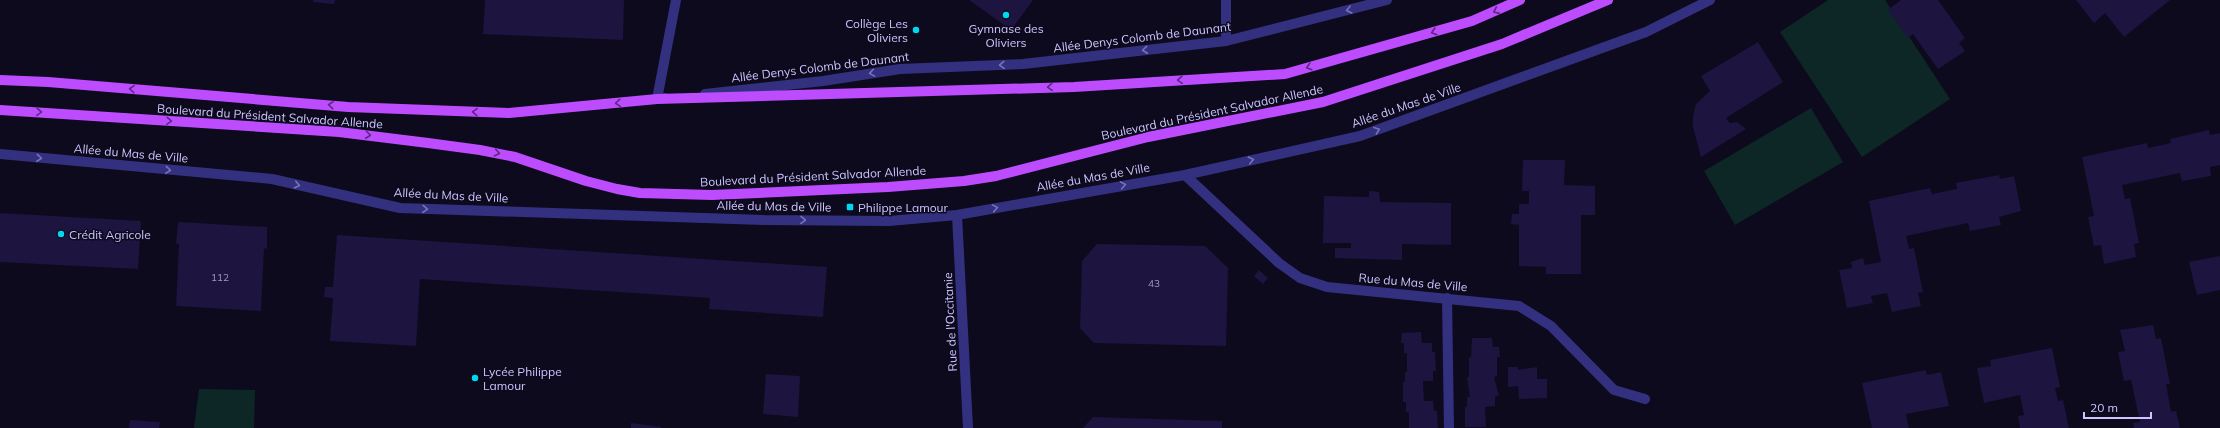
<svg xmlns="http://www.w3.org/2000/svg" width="2220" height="428" viewBox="0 0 2220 428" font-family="Mulish,sans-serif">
  <rect width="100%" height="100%" fill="#0d0a1d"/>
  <g fill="#0c2726">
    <polygon points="1828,0 1885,0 1950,99 1862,157 1780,32"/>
    <polygon points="1811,108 1843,162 1735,225 1704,171"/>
    <polygon points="199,389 255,390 254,428 194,428"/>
  </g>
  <g fill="#1d143f">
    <polygon points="313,0 335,0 334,4 313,2"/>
    <polygon points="485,0 624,0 623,40 483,34"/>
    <polygon points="969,0 1033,0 1011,30"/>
    <polygon points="1901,0 1938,0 1965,38 1959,43 1965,51 1938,69 1913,34 1908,38 1888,10"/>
    <polygon points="2076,0 2170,0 2124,37 2105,13 2094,23"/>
    <polygon points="1758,42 1783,82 1726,118 1730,123 1737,122 1746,129 1701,157 1693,127 1693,116 1696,104 1710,91 1701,76"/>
    <polygon points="2209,130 2210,135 2220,133 2220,165 2210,167 2211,176 2182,181 2180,173 2122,185 2125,199 2130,198 2139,243 2134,244 2136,257 2104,264 2101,245 2094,246 2088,217 2094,216 2082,157 2147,143 2148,148 2171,143 2170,139"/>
    <polygon points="1523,160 1565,160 1564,185 1595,186 1595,215 1581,215 1581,274 1546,274 1546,267 1519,266 1519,225 1511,224 1512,214 1519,214 1519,204 1529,204 1529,191 1522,191"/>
    <polygon points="1999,175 2000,179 2014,176 2021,211 1999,217 2001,225 1970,231 1968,223 1906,236 1909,249 1914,248 1923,292 1918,293 1921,306 1892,312 1887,293 1871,296 1873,303 1847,308 1839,270 1852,268 1851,262 1863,258 1865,265 1881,262 1869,201 1930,188 1932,194 1957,189 1956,183"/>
    <polygon points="1369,191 1379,192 1380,202 1451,203 1451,245 1402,244 1402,260 1335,258 1335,248 1351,248 1351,243 1323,243 1324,196 1369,197"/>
    <polygon points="0,213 141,221 138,269 0,262"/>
    <polygon points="178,222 267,227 267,249 264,248 261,311 176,306 179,244 176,244"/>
    <polygon points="337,235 827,267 823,317 709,309 710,298 420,279 416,346 330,341 333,298 324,297 325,287 333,287"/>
    <polygon points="1097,244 1205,246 1228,268 1226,346 1094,343 1080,328 1081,298 1082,261"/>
    <polygon points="2220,256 2220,290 2197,295 2189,262"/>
    <polygon points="1259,270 1268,278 1263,284 1254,276"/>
    <polygon points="2153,325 2156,339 2161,338 2170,384 2166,384 2171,412 2176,411 2180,428 2134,428 2133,423 2140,422 2131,380 2124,381 2118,352 2125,351 2120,330"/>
    <polygon points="1421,332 1422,343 1432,343 1432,352 1435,352 1436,371 1433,371 1433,381 1423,381 1424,401 1433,401 1434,411 1437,411 1438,428 1409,428 1409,412 1406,412 1406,402 1403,402 1403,382 1405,382 1405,372 1407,372 1407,353 1404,353 1404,343 1401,343 1402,333"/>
    <polygon points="1472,338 1492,338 1493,347 1499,347 1500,357 1497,357 1497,376 1494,377 1499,396 1495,396 1495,406 1485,407 1486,427 1465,427 1465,407 1467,407 1467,397 1470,397 1467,377 1469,377 1469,358 1471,357"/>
    <polygon points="2052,348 2060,387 2055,388 2058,401 2063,400 2069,428 2020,428 2018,416 2024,415 2020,395 1984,403 1977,368 1991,366 1990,360"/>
    <polygon points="1508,367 1518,367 1518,370 1537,367 1537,379 1547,379 1547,398 1519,399 1518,386 1508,387"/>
    <polygon points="1926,370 1927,375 1941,372 1949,406 1906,414 1909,428 1872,428 1862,383"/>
    <polygon points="766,374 800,376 798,417 763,414"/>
    <polygon points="1093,417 1222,421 1222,428 1083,428"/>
    <polygon points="130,420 160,422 159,428 129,428"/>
    <polygon points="631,423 661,427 661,428 631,428"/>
  </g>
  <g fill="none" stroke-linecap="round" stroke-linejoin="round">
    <g stroke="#343080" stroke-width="10">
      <polyline points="1226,41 1226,0"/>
      <polyline points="705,94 823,81 900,69 1023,64 1226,41 1387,0"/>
      <polyline points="665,98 657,99 676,0"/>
      <polyline points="0,154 272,179 400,208 764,220 889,221 957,215 1185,175 1360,136 1646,32 1710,0"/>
      <polyline points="1185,175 1279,263 1300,278 1327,287 1519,306 1551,326 1614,390 1645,399"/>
      <polyline points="957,215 968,428"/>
      <polyline points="1447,298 1449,428"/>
    </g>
    <g stroke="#bd4cff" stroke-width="10">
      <polyline points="0,80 48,82 348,107 509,113 657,99 1074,87 1285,74 1472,21 1520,0"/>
      <polyline points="0,110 339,132 428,143 480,150 515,157 586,181 617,189 640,193 712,195 888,187 964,181 996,176 1148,137 1323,102 1502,44 1608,0"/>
    </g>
  </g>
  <defs><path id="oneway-chevron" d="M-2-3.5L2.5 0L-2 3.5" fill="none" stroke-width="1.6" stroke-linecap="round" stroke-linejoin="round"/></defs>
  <g stroke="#7873b9">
    <use href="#oneway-chevron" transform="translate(1349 10) rotate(166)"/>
    <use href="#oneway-chevron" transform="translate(1145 50) rotate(174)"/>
    <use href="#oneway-chevron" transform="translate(1002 65) rotate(177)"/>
    <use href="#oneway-chevron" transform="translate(872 73) rotate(171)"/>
    <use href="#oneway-chevron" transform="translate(1377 130) rotate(-20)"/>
    <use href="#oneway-chevron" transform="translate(39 158) rotate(5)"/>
    <use href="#oneway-chevron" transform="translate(1251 160) rotate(-12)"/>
    <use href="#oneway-chevron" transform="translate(168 170) rotate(5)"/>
    <use href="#oneway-chevron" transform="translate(297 185) rotate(13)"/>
    <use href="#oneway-chevron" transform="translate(1123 185) rotate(-10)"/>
    <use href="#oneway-chevron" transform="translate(995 208) rotate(-10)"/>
    <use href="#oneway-chevron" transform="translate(425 209) rotate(2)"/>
    <use href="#oneway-chevron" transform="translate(803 220) rotate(1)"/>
  </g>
  <g stroke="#5c2883">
    <use href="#oneway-chevron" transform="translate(1496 11) rotate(156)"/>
    <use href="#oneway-chevron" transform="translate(1434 32) rotate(164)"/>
    <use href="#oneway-chevron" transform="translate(1309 67) rotate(164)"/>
    <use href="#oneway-chevron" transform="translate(1180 80) rotate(177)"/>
    <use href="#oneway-chevron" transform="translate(1050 87) rotate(178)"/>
    <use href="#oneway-chevron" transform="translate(132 89) rotate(-175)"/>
    <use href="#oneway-chevron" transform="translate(618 103) rotate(175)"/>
    <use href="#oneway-chevron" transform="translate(331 105) rotate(-175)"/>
    <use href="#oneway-chevron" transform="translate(39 112) rotate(4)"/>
    <use href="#oneway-chevron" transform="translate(475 112) rotate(-178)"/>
    <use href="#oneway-chevron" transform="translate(169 121) rotate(4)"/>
    <use href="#oneway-chevron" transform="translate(368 135) rotate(7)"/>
    <use href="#oneway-chevron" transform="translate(497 153) rotate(12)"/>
  </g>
  <g fill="#00d7f0" stroke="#0d0a1d" stroke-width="1.5">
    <circle cx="1006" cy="15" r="4"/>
    <circle cx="916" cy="30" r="4"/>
    <rect x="846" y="203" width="8" height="8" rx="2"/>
    <circle cx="61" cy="234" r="4"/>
    <circle cx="475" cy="378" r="4"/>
  </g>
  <g text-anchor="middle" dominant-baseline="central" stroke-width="3" stroke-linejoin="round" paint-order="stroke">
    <g font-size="10" fill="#a099cf">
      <text x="220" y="277">112</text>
      <text x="1154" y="283">43</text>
    </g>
    <g font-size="12" fill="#ccc5ff" stroke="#0d0a1d" text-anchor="start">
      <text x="908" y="23" text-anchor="end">Collège Les<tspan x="908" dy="14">Oliviers</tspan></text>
      <text x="1006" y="28" text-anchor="middle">Gymnase des<tspan x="1006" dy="14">Oliviers</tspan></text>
      <text x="858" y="207">Philippe Lamour</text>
      <text x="69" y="234">Crédit Agricole</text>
      <text x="483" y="371">Lycée Philippe<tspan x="483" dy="14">Lamour</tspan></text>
    </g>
    <g font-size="12" fill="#ccc5ff" stroke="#0d0a1d">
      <text transform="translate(1142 37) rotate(-7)">Allée Denys Colomb de Daunant</text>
      <text transform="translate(820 67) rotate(-7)">Allée Denys Colomb de Daunant</text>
      <text transform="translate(1406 105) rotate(-19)">Allée du Mas de Ville</text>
      <text transform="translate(1212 112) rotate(-12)">Boulevard du Président Salvador Allende</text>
      <text transform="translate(270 116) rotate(4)">Boulevard du Président Salvador Allende</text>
      <text transform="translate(131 153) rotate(5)">Allée du Mas de Ville</text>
      <text transform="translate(813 176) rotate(-3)">Boulevard du Président Salvador Allende</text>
      <text transform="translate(1093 177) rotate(-10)">Allée du Mas de Ville</text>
      <text transform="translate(451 195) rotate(3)">Allée du Mas de Ville</text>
      <text transform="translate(774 206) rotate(1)">Allée du Mas de Ville</text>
      <text transform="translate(1413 282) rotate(5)">Rue du Mas de Ville</text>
      <text transform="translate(950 322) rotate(-93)">Rue de l'Occitanie</text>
    </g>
  </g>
  <path d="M2084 412v6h67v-6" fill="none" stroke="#ccc5ff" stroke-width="2"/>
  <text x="2090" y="412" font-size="12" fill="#ccc5ff" stroke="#0d0a1d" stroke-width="3" paint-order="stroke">20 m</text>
</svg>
